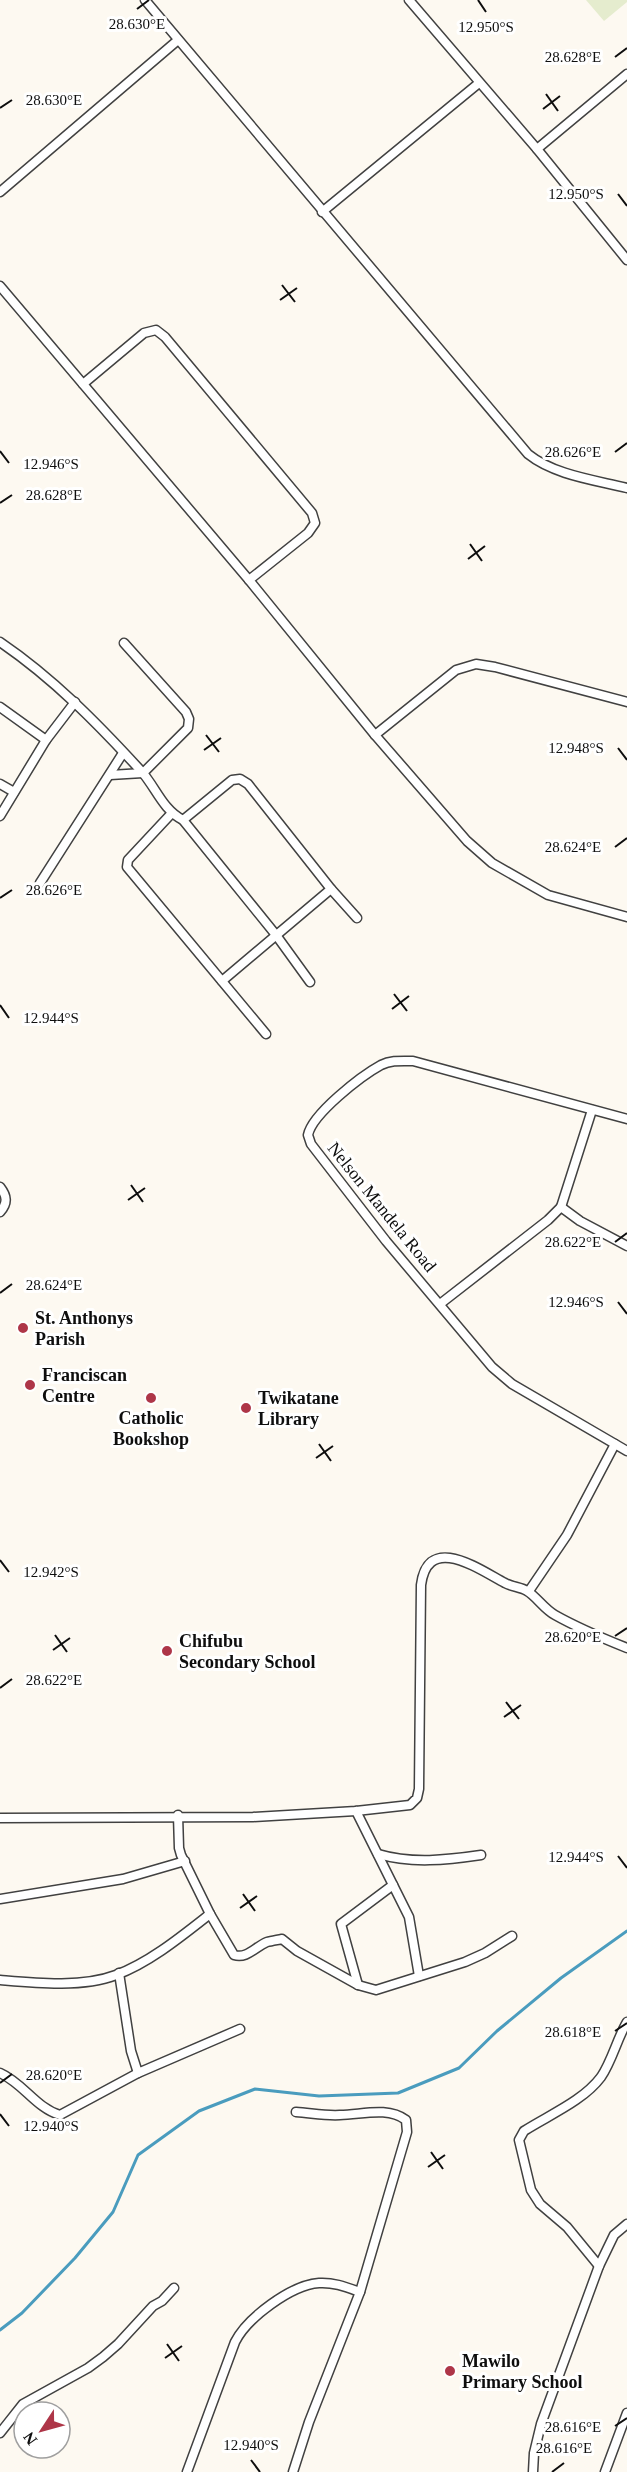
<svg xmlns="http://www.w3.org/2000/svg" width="627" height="2472" viewBox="0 0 627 2472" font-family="'Times New Roman',serif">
  <rect width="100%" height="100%" fill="#fdf9f1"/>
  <polygon fill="#e5ecce" points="586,0 627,0 627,2 604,21"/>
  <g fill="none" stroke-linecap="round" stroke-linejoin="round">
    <polyline stroke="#4a9cbe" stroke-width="3" points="0,2330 22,2313 75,2258 113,2212 138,2155 199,2111 255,2089 319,2096 398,2093 459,2068 497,2031 561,1978 627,1931"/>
    <defs>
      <g id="minor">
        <path d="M145,0L528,454C554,475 595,480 627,488"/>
        <polyline points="409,0 537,149 627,260"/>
        <polyline points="537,149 627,74"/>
        <polyline points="0,192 178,40"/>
        <polyline points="322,212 479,83"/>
        <polyline points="0,286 249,580 375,735 467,841 492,863 548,895 627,917"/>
        <polyline points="83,384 144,333 156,330 165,337 312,513 315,523 308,533 249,580"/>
        <path d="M0,642C53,678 98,724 142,772C156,788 163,810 183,820L276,935L310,982"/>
        <polyline points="0,707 46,740"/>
        <polyline points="375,735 456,670 476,664 495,667 627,702"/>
        <polyline points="110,775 143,773 188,728 189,719 186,712 124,643"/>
        <polyline points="0,784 14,792"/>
        <polyline points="171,814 128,860 127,867 266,1034"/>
        <polyline points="0,816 46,740 75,702"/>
        <polyline points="183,820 232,780 240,779 248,784 331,889 357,918"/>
        <polyline points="40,883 123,753"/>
        <polyline points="222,981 331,889"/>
        <path d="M627,1119L413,1061C401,1061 391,1060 381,1065C361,1076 312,1114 308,1135L311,1144L386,1241L492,1367L512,1384L627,1451"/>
        <path d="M0,1187C7,1196 8,1203 0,1212"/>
        <polyline points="561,1207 592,1110"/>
        <polyline points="440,1304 548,1220 561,1207 580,1221 627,1246"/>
        <polyline points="529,1591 567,1535 615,1444"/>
        <polyline points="356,1811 409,1917 419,1976"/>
        <path d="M178,1815L179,1848L181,1855L210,1914L234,1955C247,1959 255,1947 267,1942C271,1941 277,1940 282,1939L297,1951L358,1985L376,1990L465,1962L485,1953L512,1936"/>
        <path d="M0,1818L253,1817L356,1811L410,1805L417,1798L419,1789L421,1585C428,1532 480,1570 505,1583C512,1587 521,1587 527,1591C536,1596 544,1609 555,1615C578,1628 602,1638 627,1648"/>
        <path d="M378,1854C412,1864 447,1860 481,1855"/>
        <polyline points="0,1899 123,1879 185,1861"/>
        <polyline points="119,1973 131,2051 138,2073 240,2029"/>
        <path d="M0,1980C35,1983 82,1988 116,1975C149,1963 182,1936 210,1914"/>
        <polyline points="358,1985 341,1924 393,1885"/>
        <path d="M0,2073C23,2083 36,2108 60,2115L138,2073"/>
        <path d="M599,2266L567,2227L540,2204L531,2190L519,2140L524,2131C549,2115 583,2101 601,2077C612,2061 617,2039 627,2022"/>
        <polyline points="0,2433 23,2404 88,2368 103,2357 118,2344 153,2306 162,2301 174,2288"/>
        <path d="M187,2472L235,2342C247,2318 291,2285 319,2283C333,2282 346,2287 360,2292"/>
        <path d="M293,2472L309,2422L360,2292L407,2132L406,2120C387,2106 361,2115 340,2115C326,2116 311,2113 296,2112"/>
        <polyline points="533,2472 534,2453 541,2424 599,2266 614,2235 627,2224"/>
        <polyline points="605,2472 627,2413"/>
      </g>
    </defs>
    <use href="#minor" stroke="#414141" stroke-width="11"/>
    <use href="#minor" stroke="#fff" stroke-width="8"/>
  </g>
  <path fill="none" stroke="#0e0e0e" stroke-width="2" d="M478,0L486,12M137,9L149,0M615,57L627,48M546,94L558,111M0,108L12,100M543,109L560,96M618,194L627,206M282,285L295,302M280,300L297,288M0,451L9,463M615,452L627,443M0,503L12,495M470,544L482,561M468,559L485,546M206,735L219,752M618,748L627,760M204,750L221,738M615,847L627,838M0,898L12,890M394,994L407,1011M0,1005L9,1018M392,1009L409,996M131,1185L143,1202M128,1200L145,1188M615,1242L627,1233M0,1293L12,1284M618,1302L627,1314M319,1444L331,1461M316,1458L333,1446M0,1560L9,1572M55,1635L67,1652M615,1636L627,1628M53,1650L70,1638M0,1688L12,1679M506,1702L519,1719M504,1717L521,1705M618,1856L627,1868M243,1894L255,1911M240,1908L257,1896M615,2031L627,2023M0,2083L12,2074M0,2114L9,2126M431,2152L443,2169M428,2167L445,2155M167,2344L179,2361M165,2358L182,2346M615,2426L627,2418M251,2460L260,2472M552,2472L564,2463"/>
  <g fill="#ae3648" stroke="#fff" stroke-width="2">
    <circle cx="23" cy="1328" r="6"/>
    <circle cx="30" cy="1385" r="6"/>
    <circle cx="151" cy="1398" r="6"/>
    <circle cx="246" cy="1408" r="6"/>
    <circle cx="167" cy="1651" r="6"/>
    <circle cx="450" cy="2371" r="6"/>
  </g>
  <g text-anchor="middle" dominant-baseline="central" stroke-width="6" stroke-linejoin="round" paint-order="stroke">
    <g font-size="18" fill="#0e0e0e" stroke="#fff">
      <text transform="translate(382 1207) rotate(51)">Nelson Mandela Road</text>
    </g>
    <g font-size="18" font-weight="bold" fill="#0e0e0e" stroke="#fff" text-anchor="start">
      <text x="35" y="1318">St. Anthonys<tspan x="35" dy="21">Parish</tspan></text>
      <text x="42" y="1375">Franciscan<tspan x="42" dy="21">Centre</tspan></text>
      <text x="258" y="1398">Twikatane<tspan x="258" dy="21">Library</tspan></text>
      <text x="151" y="1418" text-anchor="middle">Catholic<tspan x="151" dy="21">Bookshop</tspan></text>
      <text x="179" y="1641">Chifubu<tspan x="179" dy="21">Secondary School</tspan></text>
      <text x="462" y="2361">Mawilo<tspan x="462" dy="21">Primary School</tspan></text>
    </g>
  </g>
  <g font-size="15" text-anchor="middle" fill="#0e0e0e" stroke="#fff" stroke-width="6" stroke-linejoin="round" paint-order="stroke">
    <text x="137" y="29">28.630°E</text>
    <text x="486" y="32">12.950°S</text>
    <text x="573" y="62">28.628°E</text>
    <text x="54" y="105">28.630°E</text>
    <text x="576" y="199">12.950°S</text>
    <text x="573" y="457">28.626°E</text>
    <text x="51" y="469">12.946°S</text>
    <text x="54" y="500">28.628°E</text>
    <text x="576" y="753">12.948°S</text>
    <text x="573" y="852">28.624°E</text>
    <text x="54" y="895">28.626°E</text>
    <text x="51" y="1023">12.944°S</text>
    <text x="573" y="1247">28.622°E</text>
    <text x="54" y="1290">28.624°E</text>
    <text x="576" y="1307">12.946°S</text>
    <text x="51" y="1577">12.942°S</text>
    <text x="573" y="1642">28.620°E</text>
    <text x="54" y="1685">28.622°E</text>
    <text x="576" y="1862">12.944°S</text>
    <text x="573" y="2037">28.618°E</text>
    <text x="54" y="2080">28.620°E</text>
    <text x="51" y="2131">12.940°S</text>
    <text x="573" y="2432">28.616°E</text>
    <text x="251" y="2450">12.940°S</text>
    <text x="564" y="2453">28.616°E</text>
  </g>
  <g transform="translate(42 2430) rotate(234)"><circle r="28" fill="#ffffff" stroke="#9f9f9f" stroke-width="1.5"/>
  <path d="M0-4.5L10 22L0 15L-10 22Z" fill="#ae3648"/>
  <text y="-9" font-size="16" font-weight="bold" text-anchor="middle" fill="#0e0e0e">N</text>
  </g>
</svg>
